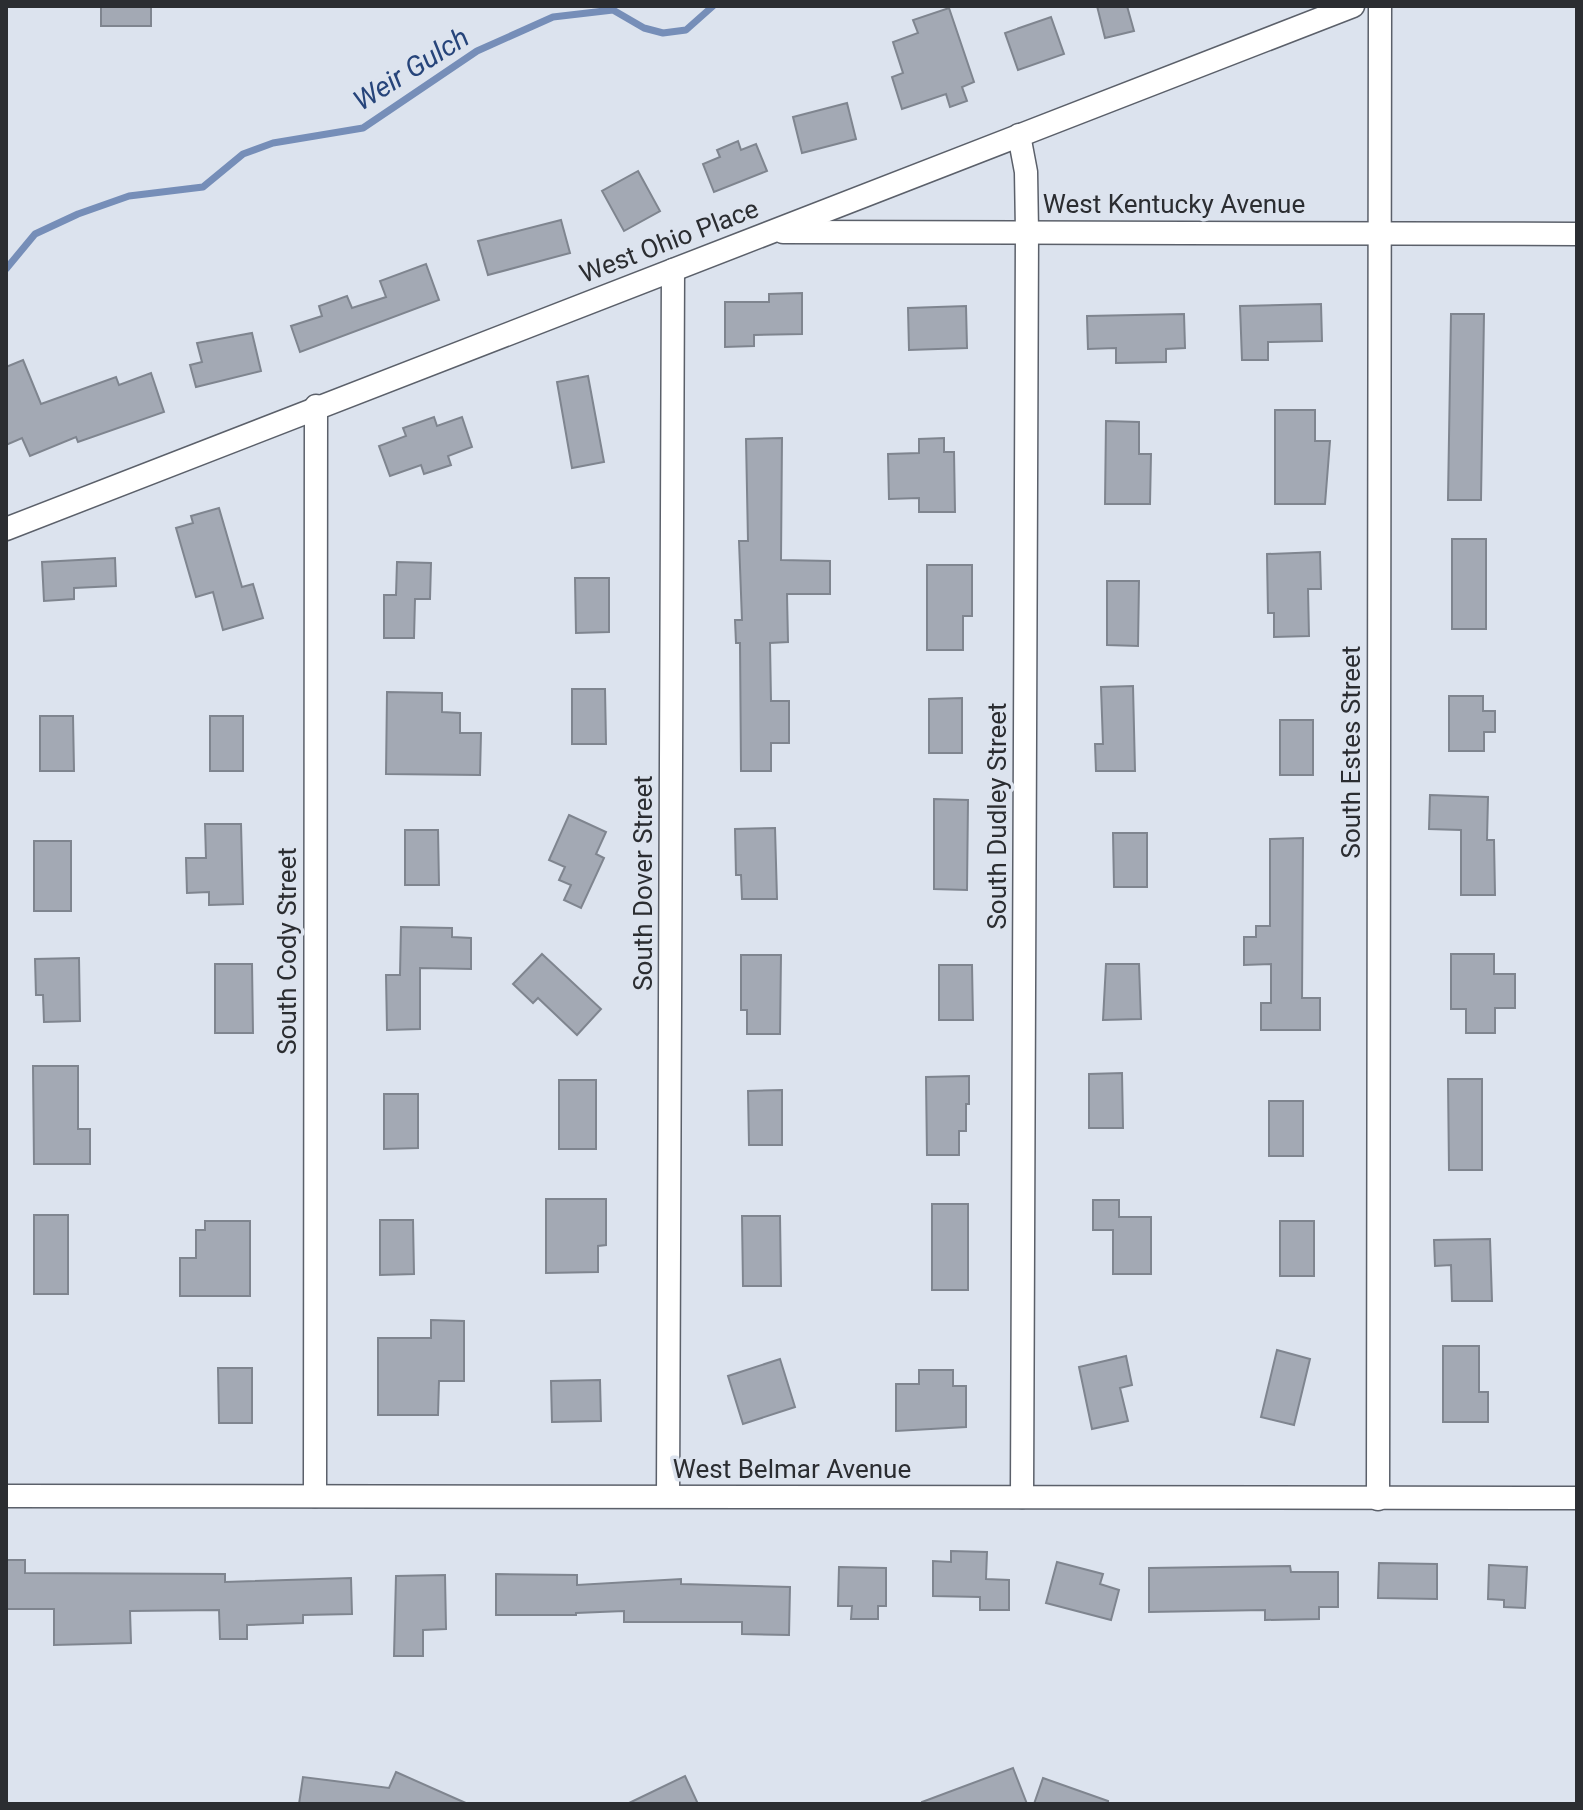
<svg xmlns="http://www.w3.org/2000/svg" width="1583" height="1810" viewBox="0 0 1583 1810" font-family="Roboto,sans-serif">
  <rect width="100%" height="100%" fill="#dce3ee"/>
  <g fill="none" stroke-linecap="round" stroke-linejoin="round">
    <polyline stroke="#768eb8" stroke-width="7" points="6,269 35,234 78,214 129,196 203,187 243,154 273,143 363,128 477,51 553,17 613,10 644,28 663,33 686,30 713,6"/>
  </g>
  <g fill="#a3a9b4" stroke="#7f858f" stroke-width="2">
    <rect x="101" y="6" width="50" height="20"/>
    <polygon points="1097,6 1127,6 1134,31 1105,38"/>
    <polygon points="949,8 974,82 962,87 967,101 950,107 946,94 902,109 892,77 903,73 893,42 918,33 913,20"/>
    <polygon points="1051,17 1064,54 1018,70 1005,33"/>
    <polygon points="847,103 856,139 802,153 793,117"/>
    <polygon points="738,141 741,150 756,144 767,171 714,192 703,164 720,157 717,150"/>
    <polygon points="638,171 660,211 624,231 602,191"/>
    <polygon points="561,220 570,253 488,275 478,241"/>
    <polygon points="426,264 439,300 300,352 291,326 322,316 319,306 347,296 352,308 386,297 380,281"/>
    <polygon points="802,293 802,334 754,335 754,346 725,347 725,302 769,302 769,294"/>
    <polygon points="1321,304 1322,341 1268,342 1268,360 1242,360 1240,306"/>
    <polygon points="966,306 967,348 909,350 908,308"/>
    <polygon points="1184,314 1185,348 1166,349 1166,362 1116,363 1116,348 1088,349 1087,316"/>
    <polygon points="1451,314 1484,314 1481,500 1448,500"/>
    <polygon points="252,333 261,371 196,387 190,365 202,362 197,343"/>
    <polygon points="23,360 41,404 116,377 119,385 151,373 164,412 78,442 76,437 30,456 22,438 6,445 6,367"/>
    <polygon points="588,376 604,462 572,468 557,382"/>
    <polygon points="1275,410 1315,410 1315,441 1330,441 1325,504 1275,504"/>
    <polygon points="434,417 437,426 462,417 472,447 448,456 451,465 424,474 421,465 390,476 379,446 406,436 403,428"/>
    <polygon points="1106,421 1139,422 1139,454 1151,454 1150,504 1105,504"/>
    <polygon points="782,438 781,560 830,561 830,594 787,594 788,642 770,643 771,701 789,701 789,743 771,743 771,771 741,771 740,643 736,643 735,620 742,620 739,541 748,541 746,439"/>
    <polygon points="944,438 944,452 954,452 955,512 919,512 919,498 889,499 888,454 919,453 919,439"/>
    <polygon points="219,508 242,587 253,584 263,618 223,630 213,592 196,597 176,528 193,523 191,516"/>
    <rect x="1452" y="539" width="34" height="90"/>
    <polygon points="1320,552 1321,589 1308,589 1309,636 1274,637 1274,613 1268,613 1267,554"/>
    <polygon points="115,558 116,586 74,588 74,599 44,601 42,562"/>
    <polygon points="397,562 431,563 430,599 415,599 414,638 384,638 384,595 396,595"/>
    <polygon points="927,565 972,565 972,616 963,616 963,650 927,650"/>
    <polygon points="575,578 609,578 609,632 576,633"/>
    <polygon points="1107,581 1139,581 1138,646 1107,645"/>
    <polygon points="1133,686 1135,771 1096,771 1095,744 1103,744 1101,687"/>
    <polygon points="572,689 605,689 606,744 572,744"/>
    <polygon points="387,692 442,693 442,712 460,713 460,733 481,733 480,775 386,774"/>
    <polygon points="1449,696 1483,696 1483,711 1495,711 1495,732 1484,732 1484,751 1449,751"/>
    <polygon points="962,698 962,753 929,753 929,699"/>
    <polygon points="40,716 73,716 74,771 40,771"/>
    <rect x="210" y="716" width="33" height="55"/>
    <rect x="1280" y="720" width="33" height="55"/>
    <polygon points="1430,795 1488,797 1487,840 1494,840 1495,895 1461,895 1461,830 1429,829"/>
    <polygon points="934,799 968,800 967,890 934,889"/>
    <polygon points="569,815 606,832 596,854 604,858 581,908 564,900 571,885 559,880 565,867 549,860"/>
    <polygon points="205,824 241,824 243,904 209,905 209,892 187,893 186,858 206,858"/>
    <polygon points="775,828 777,899 742,899 741,875 736,875 735,829"/>
    <polygon points="405,830 438,830 439,885 405,885"/>
    <polygon points="1113,833 1147,833 1147,887 1114,887"/>
    <polygon points="1303,838 1302,998 1320,998 1320,1030 1261,1030 1261,1003 1271,1003 1271,964 1244,965 1244,937 1256,937 1256,926 1270,926 1270,839"/>
    <rect x="34" y="841" width="37" height="70"/>
    <polygon points="401,927 452,928 452,937 471,938 471,969 420,968 420,1029 387,1030 386,975 400,975"/>
    <polygon points="542,954 601,1009 577,1035 538,998 533,1003 513,984"/>
    <polygon points="1451,954 1494,954 1494,974 1515,974 1515,1008 1495,1008 1495,1033 1466,1033 1466,1009 1451,1009"/>
    <polygon points="741,955 781,955 780,1034 747,1034 747,1010 741,1010"/>
    <polygon points="79,958 80,1021 44,1022 43,995 36,995 35,959"/>
    <polygon points="215,964 252,964 253,1033 215,1033"/>
    <polygon points="1106,964 1139,964 1141,1019 1103,1020"/>
    <polygon points="939,965 972,965 973,1020 939,1020"/>
    <polygon points="33,1066 78,1066 78,1129 90,1129 90,1164 34,1164"/>
    <polygon points="1122,1073 1123,1128 1089,1128 1089,1074"/>
    <polygon points="969,1076 969,1104 966,1104 966,1131 959,1131 959,1155 927,1155 926,1077"/>
    <polygon points="1448,1079 1482,1079 1482,1170 1449,1170"/>
    <rect x="559" y="1080" width="37" height="69"/>
    <polygon points="782,1090 782,1145 749,1145 748,1091"/>
    <polygon points="384,1094 418,1094 418,1148 384,1149"/>
    <rect x="1269" y="1101" width="34" height="55"/>
    <polygon points="546,1199 606,1199 606,1245 598,1246 598,1272 546,1273"/>
    <polygon points="1093,1200 1119,1200 1119,1217 1151,1217 1151,1274 1113,1274 1113,1230 1093,1230"/>
    <rect x="932" y="1204" width="36" height="86"/>
    <rect x="34" y="1215" width="34" height="79"/>
    <polygon points="742,1216 780,1216 781,1286 743,1286"/>
    <polygon points="380,1220 413,1220 414,1274 380,1275"/>
    <polygon points="205,1221 250,1221 250,1296 180,1296 180,1258 196,1258 196,1230 205,1230"/>
    <rect x="1280" y="1221" width="34" height="55"/>
    <polygon points="1490,1239 1492,1301 1452,1301 1451,1265 1435,1266 1434,1240"/>
    <polygon points="431,1320 464,1321 464,1381 439,1381 438,1415 378,1415 378,1338 431,1338"/>
    <polygon points="1443,1346 1479,1346 1479,1392 1488,1392 1488,1422 1443,1422"/>
    <polygon points="1277,1350 1310,1359 1294,1425 1261,1417"/>
    <polygon points="1126,1356 1132,1385 1120,1388 1128,1421 1092,1429 1079,1367"/>
    <polygon points="780,1359 795,1407 743,1424 728,1376"/>
    <polygon points="218,1368 252,1368 252,1423 219,1423"/>
    <polygon points="919,1370 953,1370 953,1386 966,1386 966,1427 896,1431 896,1384 919,1384"/>
    <polygon points="600,1380 601,1421 552,1422 551,1381"/>
    <polygon points="951,1551 987,1552 986,1579 1009,1580 1009,1610 980,1610 980,1597 933,1596 933,1561 951,1562"/>
    <polygon points="6,1560 25,1560 25,1573 225,1574 225,1582 351,1578 352,1614 303,1615 303,1623 247,1625 247,1639 220,1639 219,1610 130,1611 131,1643 54,1645 54,1609 6,1609"/>
    <polygon points="1057,1562 1103,1574 1100,1584 1119,1590 1111,1620 1046,1603"/>
    <polygon points="1379,1563 1437,1564 1437,1599 1378,1598"/>
    <polygon points="1489,1565 1527,1567 1525,1608 1504,1607 1504,1600 1488,1599"/>
    <polygon points="1290,1566 1291,1572 1338,1572 1338,1607 1319,1607 1319,1619 1265,1620 1265,1610 1149,1612 1149,1568"/>
    <polygon points="839,1567 886,1568 886,1606 878,1606 878,1619 851,1619 852,1606 838,1606"/>
    <polygon points="496,1574 577,1575 577,1585 681,1579 681,1584 790,1587 789,1635 742,1634 742,1622 624,1622 624,1611 576,1613 576,1615 496,1615"/>
    <polygon points="445,1575 446,1629 423,1630 423,1656 394,1656 396,1576"/>
    <polygon points="1013,1768 1027,1804 922,1804 922,1802"/>
    <polygon points="396,1772 468,1804 299,1804 303,1777 389,1788"/>
    <polygon points="685,1776 698,1804 627,1804"/>
    <polygon points="1043,1778 1108,1801 1108,1804 1034,1804"/>
  </g>
  <g fill="none" stroke-linecap="round" stroke-linejoin="round">
    <defs>
      <g id="minor">
        <polyline points="1019,135 1026,172 1027,231 1022,1497"/>
        <polyline points="783,232 1577,234"/>
        <polyline points="6,529 1353,6"/>
        <polyline points="6,1496 1577,1498"/>
        <polyline points="315,1496 316,406"/>
        <polyline points="668,1496 673,270"/>
        <polyline points="1378,1499 1380,6"/>
      </g>
    </defs>
    <use href="#minor" stroke="#5b606a" stroke-width="25"/>
    <use href="#minor" stroke="#fff" stroke-width="22"/>
  </g>
  <g text-anchor="middle" dominant-baseline="central" stroke-width="7" stroke-linejoin="round" paint-order="stroke">
    <g font-size="26" fill="#2b2d31" stroke="#dce3ee">
      <text x="1174" y="204">West Kentucky Avenue</text>
      <text transform="translate(669 241) rotate(-21)">West Ohio Place</text>
      <text transform="translate(1351 752) rotate(-90)">South Estes Street</text>
      <text transform="translate(997 816) rotate(-90)">South Dudley Street</text>
      <text transform="translate(643 883) rotate(-90)">South Dover Street</text>
      <text transform="translate(287 951) rotate(-90)">South Cody Street</text>
      <text x="792" y="1469">West Belmar Avenue</text>
    </g>
    <g font-size="28" font-style="italic" fill="#26447a" stroke="#dce3ee">
      <text transform="translate(411 69) rotate(-32)">Weir Gulch</text>
    </g>
  </g>
  <rect width="1583" height="1810" fill="none" stroke="#2b2d31" stroke-width="16"/>
</svg>
